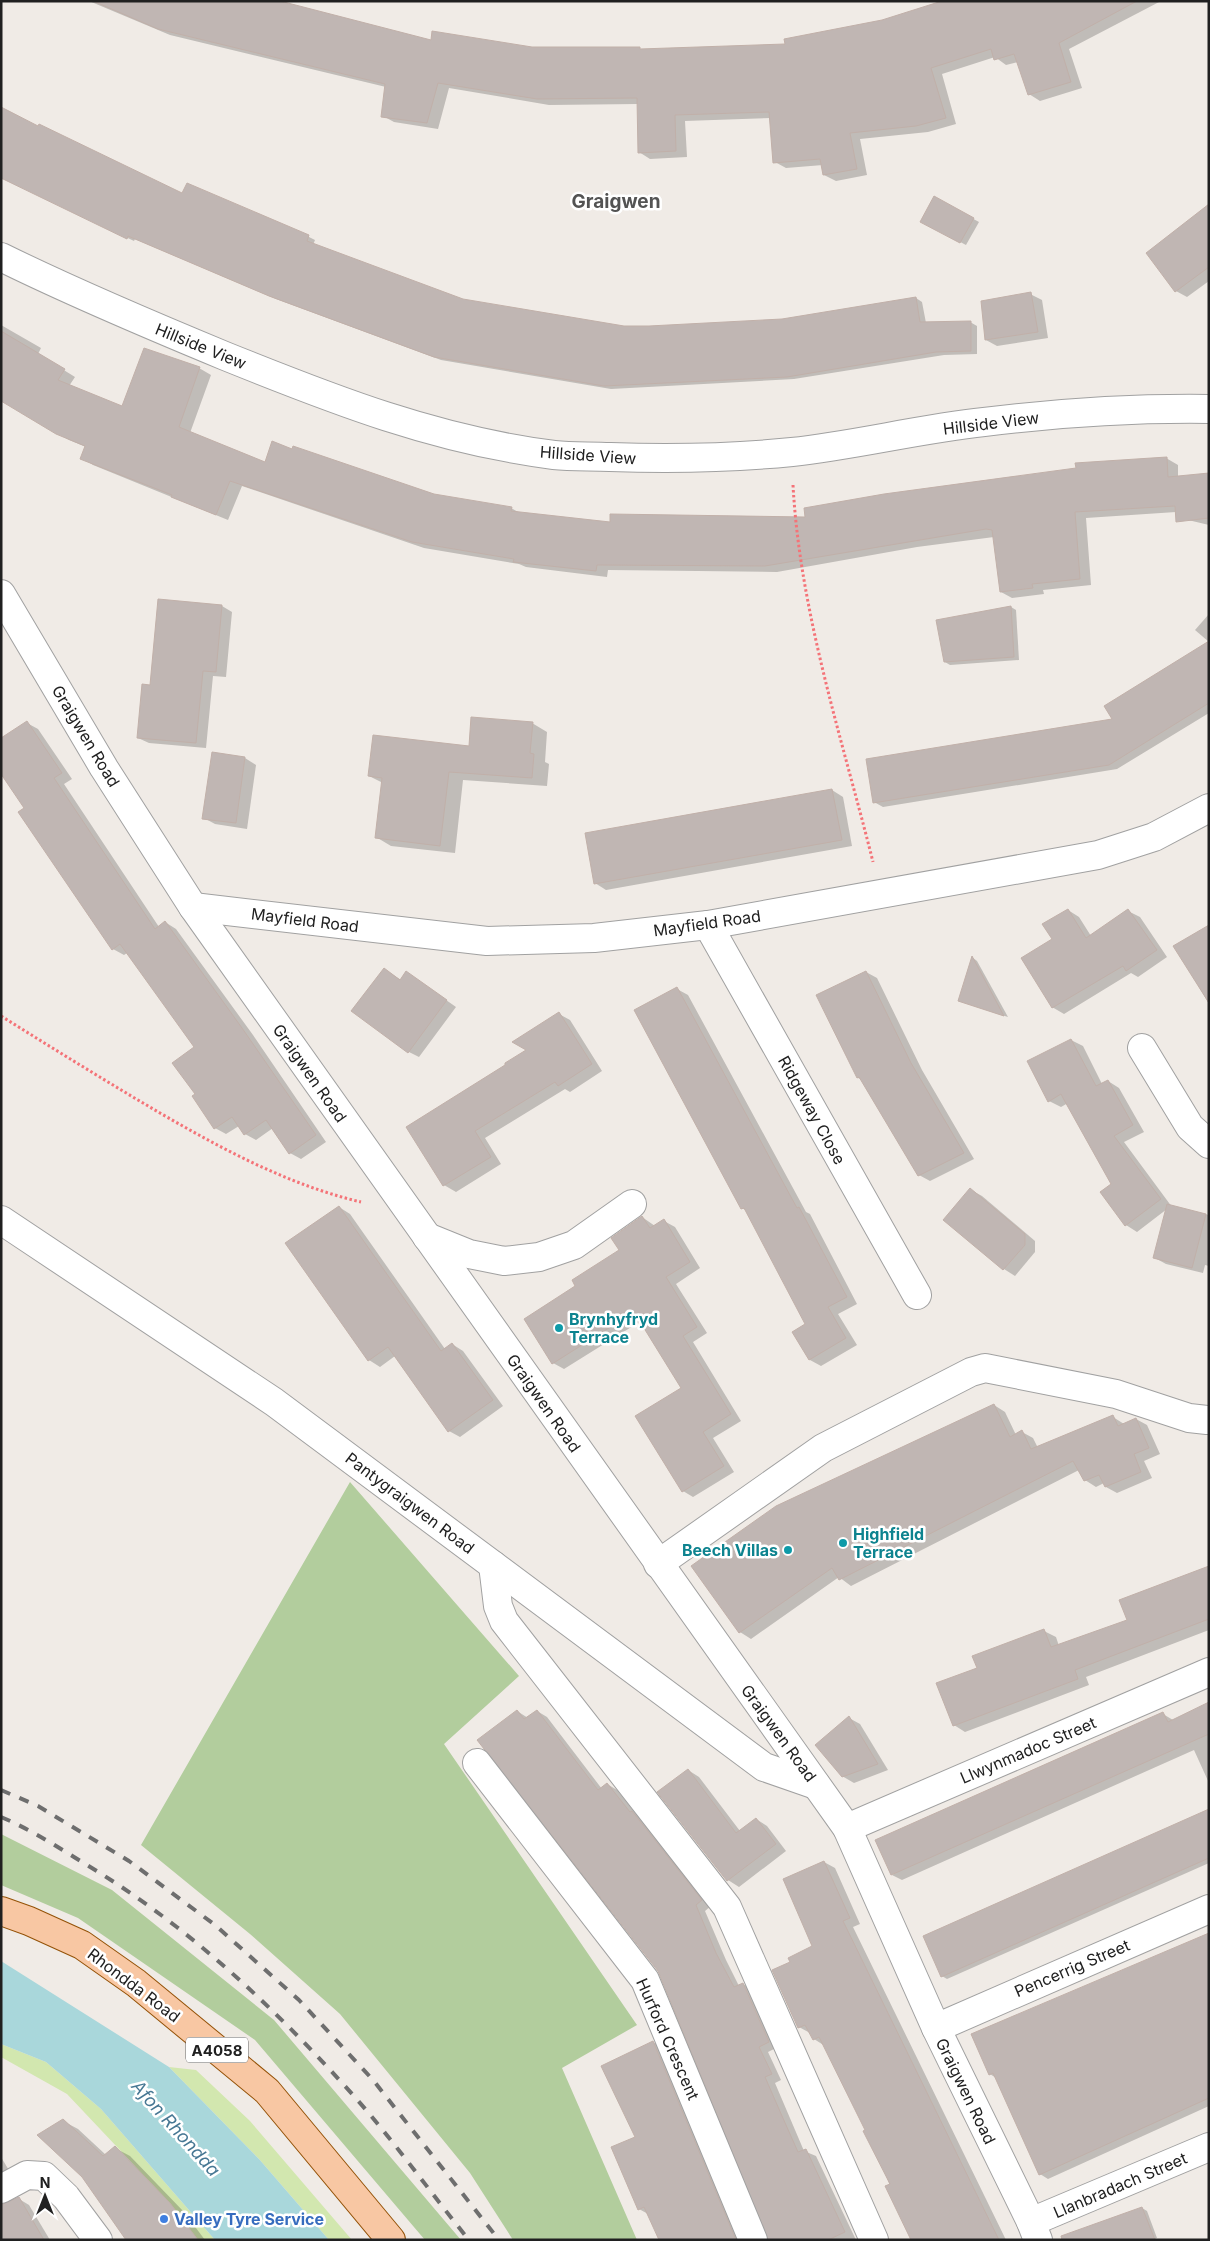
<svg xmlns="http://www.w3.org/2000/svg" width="1210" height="2241" viewBox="0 0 1210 2241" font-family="Inter,sans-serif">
  <rect width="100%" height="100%" fill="#f0ebe6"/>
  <g fill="#d2e7af">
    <polygon points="1,2044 46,2062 101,2109 215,2240 198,2240 169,2202 67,2094 1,2057"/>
    <polygon points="169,2067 196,2070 250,2121 352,2240 329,2240 259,2159"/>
  </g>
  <g fill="#b2cd9d">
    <polygon points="350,1482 519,1676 444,1744 637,2025 562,2068 637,2240 513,2240 470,2173 340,2014 250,1934 141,1845"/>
    <polygon points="1,1834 112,1890 274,2020 461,2240 425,2240 255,2040 78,1918 1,1885"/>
  </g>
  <polygon fill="#a9d7db" points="1,1961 169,2067 259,2159 329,2240 215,2240 101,2109 46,2062 1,2044"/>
  <g fill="#0003">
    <polygon points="89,1 274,1 432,41 532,49 640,49 644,51 786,46 882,21 946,1 1161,1 1069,49 1082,88 1040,101 1029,94 1018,62 1006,65 995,57 942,74 956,124 928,132 860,139 867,175 836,181 824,175 823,165 786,168 775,162 771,118 685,121 687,157 650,159 639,152 638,104 549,105 449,88 438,129 394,122 383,116 386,87 170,35"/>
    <polygon points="9,181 183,194 187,184 309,237 315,240 313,245 463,300 624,328 782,320 916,298 922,302 926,323 970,322 977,326 977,354 944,355 794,379 611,389 441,360 276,299 135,239 134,241"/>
    <polygon points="935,198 979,222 966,245 922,222"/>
    <polygon points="1209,207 1209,281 1187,297 1176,291"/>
    <polygon points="1030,294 1042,300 1048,338 997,346 986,340"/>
    <polygon points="1,325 41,348 38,354 75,377 69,386 123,407 199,368 211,375 190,433 265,463 433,496 511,508 520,513 611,524 807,518 1166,458 1178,465 1178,477 1209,474 1209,525 1188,520 1176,512 1086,518 1091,585 1043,590 1044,594 1012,598 1001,592 994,537 917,547 777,572 608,570 607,577 526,567 519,564 424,548 242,486 228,520 93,465 82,458 86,447 69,440 1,400"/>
    <polygon points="159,600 222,606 232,612 226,677 213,676 206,748 149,743 138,738 151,686"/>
    <polygon points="1011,607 1016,610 1019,660 950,665 945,662"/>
    <polygon points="1209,614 1209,642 1195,630"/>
    <polygon points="1209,643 1209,713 1117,769 883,807 874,802 1114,720"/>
    <polygon points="27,723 38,729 72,779 64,784 159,927 165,922 176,929 253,1035 326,1142 301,1159 290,1153 273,1128 256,1140 245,1134 239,1126 226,1134 215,1128 196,1095 196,1047 127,953 124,955 113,949 26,808"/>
    <polygon points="532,723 547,732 545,762 549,764 547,786 463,780 455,853 391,846 376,837 383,783 369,776 470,748"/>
    <polygon points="213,754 245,758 256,765 247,829 215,824 204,818"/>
    <polygon points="832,790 843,797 852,846 606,890 595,883 586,834"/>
    <polygon points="1068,910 1079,917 1091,936 1128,911 1140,917 1167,957 1138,977 1131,973 1064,1014 1052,1007"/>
    <polygon points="1209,926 1209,1004 1175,946"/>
    <polygon points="973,958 977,961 1008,1017 959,1001"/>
    <polygon points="384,969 401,980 416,979 456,1007 419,1057 409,1052"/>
    <polygon points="866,972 877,978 922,1070 974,1159 930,1181 919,1175 863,1080 858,1078 818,996"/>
    <polygon points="677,989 688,995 806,1212 810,1214 857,1304 838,1314 857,1345 821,1366 810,1360 793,1332 807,1324 747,1211 742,1208"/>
    <polygon points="559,1014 570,1020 602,1071 570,1092 565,1089 485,1138 501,1164 456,1192 444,1185 407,1127 507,1065 528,1050"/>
    <polygon points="1071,1040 1083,1046 1102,1084 1108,1081 1119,1088 1144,1132 1124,1142 1172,1207 1209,1215 1209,1266 1205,1265 1203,1273 1166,1264 1155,1258 1167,1209 1137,1232 1126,1225 1101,1192 1112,1184 1068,1103 1061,1107 1049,1101"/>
    <polygon points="971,1190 982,1196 1035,1241 1035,1252 1015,1276 1004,1269 945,1220"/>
    <polygon points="339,1207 350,1214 445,1349 452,1344 463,1351 503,1406 460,1437 449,1431 395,1356 380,1367 369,1360"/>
    <polygon points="642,1217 655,1226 664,1221 675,1227 700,1268 676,1284 707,1333 693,1342 741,1421 713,1438 734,1472 693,1497 683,1491 683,1388 641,1321 564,1369 553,1363 577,1286 621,1251"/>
    <polygon points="994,1405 1005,1412 1016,1435 1022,1432 1033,1438 1038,1448 1113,1417 1124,1424 1136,1419 1147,1425 1160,1454 1144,1461 1152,1478 1117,1493 1106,1487 1104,1483 1096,1487 1085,1480 1079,1470 851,1586 839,1577 751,1639 740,1632 693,1566"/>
    <polygon points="1209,1567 1209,1630 1086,1677 1089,1685 965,1732 954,1725 978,1668 1044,1631 1056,1637 1059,1646 1128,1621"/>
    <polygon points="1209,1704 1209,1783 1194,1750 902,1880 892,1875 1163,1714 1173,1720"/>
    <polygon points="517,1711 528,1718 537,1711 547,1717 602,1789 607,1784 617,1790 636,1814 642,1818 711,1906 705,1911 726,1960 739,1986 743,1984 753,1990 778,2047 768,2052 781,2080 775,2083 804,2151 816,2156 856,2240 769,2240 660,1973"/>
    <polygon points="849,1718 860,1724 888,1770 854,1783 842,1776"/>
    <polygon points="688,1770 699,1777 740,1831 756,1819 767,1826 786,1851 739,1887 728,1880"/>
    <polygon points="1209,1810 1209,1863 947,1979 942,1976"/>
    <polygon points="824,1862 835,1868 860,1924 853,1927 1006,2240 913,2240 867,2131 825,2046 814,2039 810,2033 799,2027 792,1963 813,1947"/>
    <polygon points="1209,1935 1209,2106 1048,2179 1040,2174 996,2078 990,2074"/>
    <polygon points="653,2042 663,2048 743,2240 660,2240 648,2214 639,2209 637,2137"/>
    <polygon points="63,2121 78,2129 106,2155 115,2148 130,2156 184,2212 205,2240 129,2240"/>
    <polygon points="1,2157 13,2177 1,2185"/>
    <polygon points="19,2199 29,2205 50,2240 1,2240"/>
    <polygon points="1142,2208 1147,2211 1157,2238 1153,2240"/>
  </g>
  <g fill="#c0b6b3" stroke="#c1b0a9">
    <polygon points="93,1 280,1 431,40 432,31 532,47 640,47 640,49 785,44 784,39 882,20 942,1 1137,1 1059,43 1071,82 1028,95 1014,54 994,60 991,49 931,68 946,118 916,126 850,133 857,169 823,175 820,159 773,163 769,112 675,115 676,151 638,153 637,98 537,99 438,83 427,123 381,117 385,84 158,29"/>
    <polygon points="1,107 38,126 39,124 182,193 187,183 309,235 307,241 463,299 624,326 649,326 782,319 916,297 920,322 971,321 971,351 936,352 787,377 604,386 434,357 269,296 128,236 127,239 1,178"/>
    <polygon points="934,196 974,218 960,243 920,222"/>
    <polygon points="1209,204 1209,267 1175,292 1146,253"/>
    <polygon points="1031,292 1038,332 985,340 981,301"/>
    <polygon points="1,331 65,369 58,380 122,406 144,348 200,367 179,427 265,462 272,441 292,449 293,446 434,494 512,507 511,511 610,522 610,514 805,517 804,508 884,494 1076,468 1075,463 1167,457 1168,477 1209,473 1209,518 1176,522 1175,506 1075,512 1080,579 1032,584 1033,588 1000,592 992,530 986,529 765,566 597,565 596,571 513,562 514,559 412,542 230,481 216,515 171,497 172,495 80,459 85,446 56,434 1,401"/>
    <polygon points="158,599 222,605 216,672 203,671 196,743 137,738 142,684 150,685"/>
    <polygon points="1011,606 1014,657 944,662 936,620"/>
    <polygon points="1209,641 1209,703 1109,765 873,803 866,759 1112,719 1104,706"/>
    <polygon points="471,717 533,722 530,753 534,754 532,778 449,772 440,846 375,838 382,778 368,776 373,735 469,746"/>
    <polygon points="27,721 62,773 54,778 155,929 165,921 242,1028 316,1135 289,1154 266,1120 244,1135 232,1117 214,1129 192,1096 195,1094 172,1063 194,1047 120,944 112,950 18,812 24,808 1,774 1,738"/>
    <polygon points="212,752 245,757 236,823 202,819"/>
    <polygon points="832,789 842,840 594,884 585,833"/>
    <polygon points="1068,909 1086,938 1128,909 1157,950 1126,971 1123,966 1052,1008 1021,958 1052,939 1042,924"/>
    <polygon points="1209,925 1209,1003 1173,946"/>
    <polygon points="972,956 1004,1016 958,1001"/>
    <polygon points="384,968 400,980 406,971 447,1000 408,1053 351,1011"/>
    <polygon points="866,971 911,1063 964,1153 918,1176 859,1077 857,1078 816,995"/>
    <polygon points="677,987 797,1208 799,1207 847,1297 828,1307 846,1338 809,1360 792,1332 805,1324 744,1208 741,1209 634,1010"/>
    <polygon points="559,1012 592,1064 558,1086 555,1082 475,1131 491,1157 443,1186 406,1127 505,1065 505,1063 526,1050 512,1042"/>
    <polygon points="1071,1039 1096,1086 1108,1080 1133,1125 1114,1136 1161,1199 1125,1226 1100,1192 1111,1184 1063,1098 1061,1094 1048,1102 1027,1061"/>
    <polygon points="970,1188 1025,1234 1025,1245 1003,1270 943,1220"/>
    <polygon points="1167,1204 1206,1214 1192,1268 1153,1258"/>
    <polygon points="339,1206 441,1351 452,1343 493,1400 448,1432 388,1347 368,1361 285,1243"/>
    <polygon points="642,1216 650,1228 664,1219 690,1262 666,1277 697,1327 683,1336 731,1414 703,1432 724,1466 682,1492 635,1416 681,1388 634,1312 552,1364 524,1319 575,1286 572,1280 619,1250 611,1238"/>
    <polygon points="994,1404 1010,1437 1022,1430 1031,1449 1113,1415 1118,1426 1136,1418 1149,1448 1134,1454 1141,1472 1105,1487 1099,1475 1084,1481 1073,1461 839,1580 832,1568 739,1633 691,1566 776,1506"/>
    <polygon points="1209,1566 1209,1619 1075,1670 1078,1679 953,1726 936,1683 977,1668 972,1656 1044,1629 1051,1647 1127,1620 1119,1600"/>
    <polygon points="1209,1702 1209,1734 891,1875 875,1840 1163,1712 1168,1722"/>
    <polygon points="517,1710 524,1719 537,1710 598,1790 607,1783 630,1812 632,1811 702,1900 696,1905 716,1953 734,1987 743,1983 769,2042 759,2047 772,2074 765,2077 782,2116 798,2152 806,2149 845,2232 828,2240 768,2240 658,1971 477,1740"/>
    <polygon points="849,1716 878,1764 842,1777 815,1745"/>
    <polygon points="688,1769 736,1833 756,1818 776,1844 727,1881 657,1792"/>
    <polygon points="1209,1809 1209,1858 941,1977 923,1936"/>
    <polygon points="824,1861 850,1918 843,1921 999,2240 911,2240 885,2186 890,2184 863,2131 865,2130 819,2037 813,2040 805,2025 798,2028 772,1970 790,1962 788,1958 812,1946 783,1879"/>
    <polygon points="1209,1933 1209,2098 1039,2175 993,2073 989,2075 971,2034"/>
    <polygon points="653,2041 736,2240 659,2240 644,2207 638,2210 611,2147 635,2137 601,2066"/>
    <polygon points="63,2119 103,2156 115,2146 170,2203 198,2240 126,2240 82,2177 37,2135"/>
    <polygon points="19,2197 44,2240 1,2240 1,2205"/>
    <polygon points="1142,2207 1155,2240 1062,2240 1061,2236"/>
  </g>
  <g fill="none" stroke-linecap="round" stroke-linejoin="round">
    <defs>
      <g id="minor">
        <path d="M1,257C74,293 150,325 225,356C334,400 436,440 554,455C572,457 591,456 610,457C670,459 732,458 792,452C856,445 919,429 984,422C1058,413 1134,408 1209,409"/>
        <polyline points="1,594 104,768 193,907 847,1828 936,2028 1031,2222 1038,2240"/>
        <polyline points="193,907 487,941 594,938 708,925 1098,855 1154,837 1209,808"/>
        <polyline points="708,925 917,1295"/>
        <polyline points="1142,1048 1190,1127 1209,1144"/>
        <polyline points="1,1220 274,1402 764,1767 816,1785"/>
        <polyline points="427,1237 469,1254 504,1261 539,1257 574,1245 632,1204"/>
        <polyline points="658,1564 823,1448 971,1372 985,1368 1116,1394 1189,1418 1207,1420"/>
        <polyline points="493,1565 498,1606 504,1621 727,1907 874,2240"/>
        <polyline points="477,1763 645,1980 753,2240"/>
        <polyline points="847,1828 1209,1672"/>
        <polyline points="936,2028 1209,1909"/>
        <polyline points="1,2189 27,2175 44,2176 66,2197 98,2240"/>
        <polyline points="1031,2222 1209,2147"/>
      </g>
      <polyline id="major" points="1,1911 29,1921 82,1945 136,1983 267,2091 391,2240"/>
    </defs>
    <use href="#minor" stroke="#a1a1a1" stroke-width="30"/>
    <use href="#major" stroke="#945207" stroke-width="30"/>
    <g stroke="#f47378" stroke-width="3" stroke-dasharray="2.5 2.5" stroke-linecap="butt">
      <path d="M793,485C800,613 842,738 873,862"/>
      <path d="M1,1016C54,1049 107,1082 160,1113C224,1150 289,1185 361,1202"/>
    </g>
    <use href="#minor" stroke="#fff" stroke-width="28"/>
    <use href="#major" stroke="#f8c7a3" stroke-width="28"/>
    <g stroke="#6e6e6e" stroke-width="4" stroke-dasharray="10 10" stroke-linecap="butt">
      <polyline points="1,1790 38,1806 129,1861 215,1925 299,2000 373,2080 499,2240"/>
      <path d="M1,1817C32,1830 59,1848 87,1865C188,1926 274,2007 353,2095C394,2141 430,2192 469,2240"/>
    </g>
  </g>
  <g fill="#0f9aa8" stroke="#fff" stroke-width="2">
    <circle cx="559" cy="1328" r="5"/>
    <circle cx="843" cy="1543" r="5"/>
    <circle cx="788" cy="1550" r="5"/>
  </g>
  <circle fill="#3f7fe0" stroke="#fff" stroke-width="2" cx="164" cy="2219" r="5"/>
  <g text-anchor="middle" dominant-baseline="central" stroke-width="5" stroke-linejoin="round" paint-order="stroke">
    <rect fill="#fff" stroke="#636363" stroke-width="1" x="186" y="2037.5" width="62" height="25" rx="4"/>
    <g font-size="15" font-weight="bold" fill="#202020">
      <text x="217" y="2050">A4058</text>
    </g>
    <g font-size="16" fill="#202020" stroke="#fff">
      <text transform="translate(201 346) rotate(22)">Hillside View</text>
      <text transform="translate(991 423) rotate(-7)">Hillside View</text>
      <text transform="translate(588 455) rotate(4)">Hillside View</text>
      <text transform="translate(86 736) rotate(59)">Graigwen Road</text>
      <text transform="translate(305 920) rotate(7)">Mayfield Road</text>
      <text transform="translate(707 923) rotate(-8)">Mayfield Road</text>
      <text transform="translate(310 1073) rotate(55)">Graigwen Road</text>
      <text transform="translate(812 1110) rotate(61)">Ridgeway Close</text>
      <text transform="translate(544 1403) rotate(55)">Graigwen Road</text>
      <text transform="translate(410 1503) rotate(37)">Pantygraigwen Road</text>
      <text transform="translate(779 1733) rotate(54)">Graigwen Road</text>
      <text transform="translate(1028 1750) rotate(-23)">Llwynmadoc Street</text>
      <text transform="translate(1072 1968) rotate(-23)">Pencerrig Street</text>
      <text transform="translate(134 1985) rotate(37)">Rhondda Road</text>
      <text transform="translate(668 2039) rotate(66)">Hurford Crescent</text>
      <text transform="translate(966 2091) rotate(64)">Graigwen Road</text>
      <text transform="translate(1120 2185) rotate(-23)">Llanbradach Street</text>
    </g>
    <g font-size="16" font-weight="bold" fill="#0d838f" stroke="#fff" text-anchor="start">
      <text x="569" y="1319">Brynhyfryd<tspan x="569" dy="18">Terrace</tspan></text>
      <text x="853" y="1534">Highfield<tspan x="853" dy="18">Terrace</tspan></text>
      <text x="778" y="1550" text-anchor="end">Beech Villas</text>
    </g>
    <g font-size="16" font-weight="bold" fill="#366cbe" stroke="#fff" text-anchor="start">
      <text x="174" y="2219">Valley Tyre Service</text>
    </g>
    <g font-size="18" font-style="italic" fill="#477894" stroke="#fff">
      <text transform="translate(176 2128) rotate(48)">Afon Rhondda</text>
    </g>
    <g font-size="19" font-weight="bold" fill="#535353" stroke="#fff">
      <text x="616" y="201">Graigwen</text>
    </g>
  </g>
  <rect width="1210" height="2241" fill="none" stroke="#202020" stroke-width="5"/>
  <g transform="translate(45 2196)" stroke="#ffffff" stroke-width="4" paint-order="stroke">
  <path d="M0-4L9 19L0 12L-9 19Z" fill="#202020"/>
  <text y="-8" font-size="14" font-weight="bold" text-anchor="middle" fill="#202020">N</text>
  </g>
</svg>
